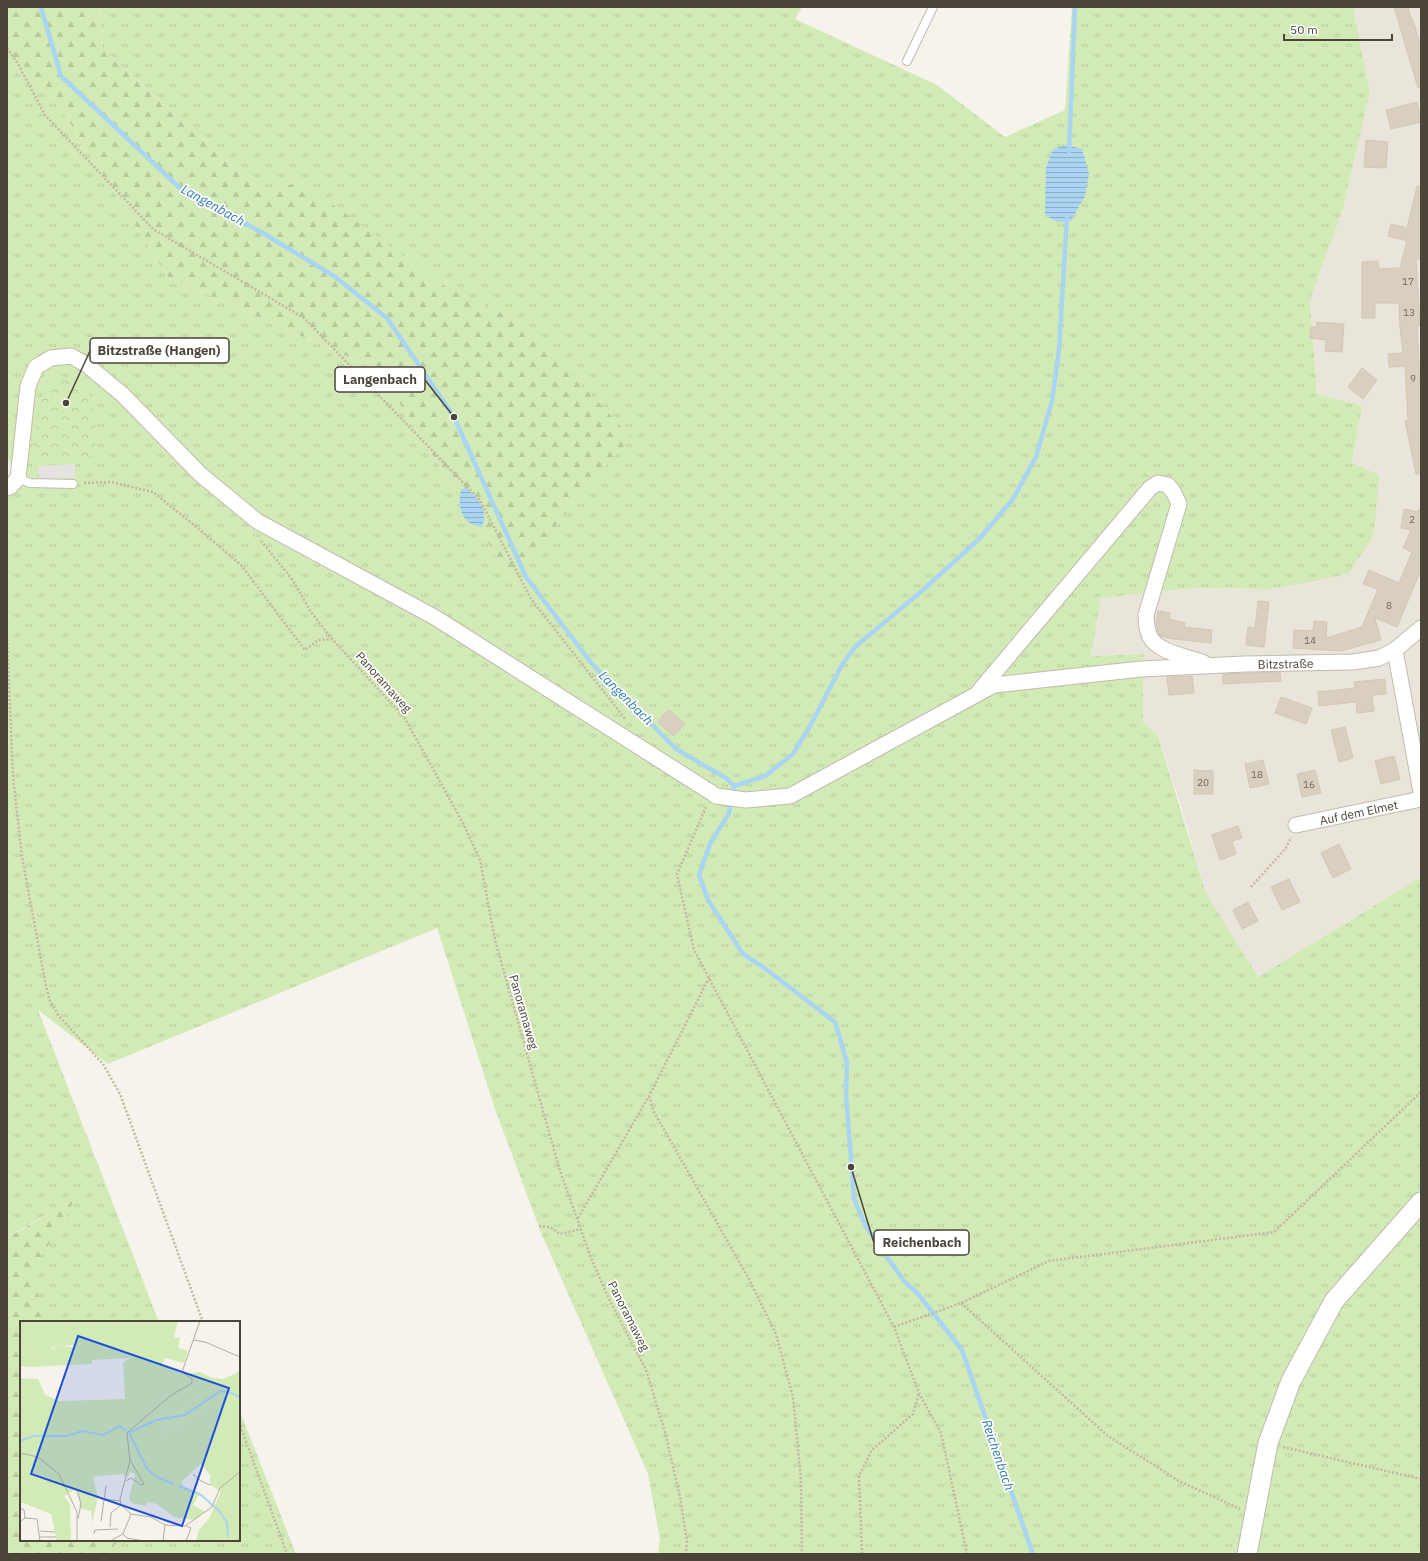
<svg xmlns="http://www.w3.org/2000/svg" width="1428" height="1561" viewBox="0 0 1428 1561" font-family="'IBM Plex Sans',sans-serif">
  <defs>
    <pattern id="grass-tufts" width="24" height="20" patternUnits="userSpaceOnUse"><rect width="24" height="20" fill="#d2eab5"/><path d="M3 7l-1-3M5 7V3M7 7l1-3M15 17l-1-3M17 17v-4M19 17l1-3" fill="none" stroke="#b6ca9c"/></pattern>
    <pattern id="forest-firs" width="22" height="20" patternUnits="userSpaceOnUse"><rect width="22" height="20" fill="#d2eab5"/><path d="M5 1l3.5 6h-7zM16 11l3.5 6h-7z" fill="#b6ca9c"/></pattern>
    <pattern id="park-crowns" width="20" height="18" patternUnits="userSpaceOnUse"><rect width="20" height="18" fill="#d2eab5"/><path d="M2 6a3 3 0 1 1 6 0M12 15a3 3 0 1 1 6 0" fill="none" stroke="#b6ca9c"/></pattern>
    <pattern id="water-rules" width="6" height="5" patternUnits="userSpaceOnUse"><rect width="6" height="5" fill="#a9d4f2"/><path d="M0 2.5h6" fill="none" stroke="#8caec5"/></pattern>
  </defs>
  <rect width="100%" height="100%" fill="#f6f3ec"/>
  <polygon fill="#eae5da" points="1353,7 1421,7 1421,877 1258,977 1206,893 1182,809 1158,736 1143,722 1143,654 1091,656 1101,598 1195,588 1273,589 1352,464 1362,406 1317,394 1310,300 1343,208 1370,93"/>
  <g fill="url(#grass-tufts)">
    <polygon points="99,7 802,7 795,19 937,85 1005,137 1065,110 1072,7 1353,7 1370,93 1343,208 1310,300 1317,394 1362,406 1352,463 1379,475 1374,535 1348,574 1273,589 1195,588 1101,598 1091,656 1143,654 1143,722 1158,736 1206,893 1258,977 1421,877 1421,1554 658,1554 660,1539 648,1474 542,1235 495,1109 437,928 108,1064 38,1010 159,1322 48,1322 29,1272 61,1227 74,1199 7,1237 7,495 14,472 7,457 7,56 58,104 168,277 378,370 511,578 523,323 446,288 302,182 260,191 103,49"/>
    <polygon points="239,1409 296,1554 108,1554 119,1540 239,1540"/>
  </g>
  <g fill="url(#forest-firs)">
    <polygon points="7,7 99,7 103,49 260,191 302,182 446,287 523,323 631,437 511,578 378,370 168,277 58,104 7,56"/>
    <polygon points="75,1198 61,1227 30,1272 48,1322 21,1322 21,1540 119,1540 108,1554 7,1554 7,1237 21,1230"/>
  </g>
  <polygon fill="url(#park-crowns)" points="62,376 87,387 96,419 94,456 31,460 44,386"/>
  <polygon fill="#e5e3e0" points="75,464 75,478 39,479 38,466"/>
  <g fill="url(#water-rules)">
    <polygon points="1067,145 1082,149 1089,174 1085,196 1071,221 1057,222 1045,215 1046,168 1053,149"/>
    <path d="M466,487C478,500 489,508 482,527C462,525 457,508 461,490Z"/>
  </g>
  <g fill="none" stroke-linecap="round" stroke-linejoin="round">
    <g stroke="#a9d4f2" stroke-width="4.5">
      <polyline points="41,7 61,76 181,189 261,232 334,276 387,318 454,417 526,577 592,664 676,749 726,778 734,786"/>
      <polyline points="1069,151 1075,7"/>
      <polyline points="734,786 765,776 793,754 810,726 842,665 855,647 923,590 980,538 1013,499 1036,457 1052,401 1059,350 1067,217"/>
      <polyline points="734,786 729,813 710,844 699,875 708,900 743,954 763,967 835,1022 847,1063 846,1094 854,1198 865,1225 887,1257 904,1281 919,1295 962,1350 1033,1554"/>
    </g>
  </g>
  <g fill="#d8cfc1" stroke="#d3c7b4">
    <polygon points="1394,7 1408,7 1412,21 1413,20 1421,47 1421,88 1418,88"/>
    <polygon points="1417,102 1421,122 1391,129 1386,110"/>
    <polygon points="1366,140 1388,142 1386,168 1364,167"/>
    <polygon points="1417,186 1421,187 1421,260 1416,258 1420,326 1417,326 1421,403 1421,473 1416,474 1405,421 1408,420 1405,366 1389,367 1388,354 1403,353 1400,327 1399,303 1375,303 1375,318 1362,318 1362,262 1378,261 1379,269 1400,268 1407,241 1388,236 1391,224 1407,228"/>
    <polygon points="1317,322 1344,324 1342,352 1325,351 1326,340 1310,338 1311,327 1316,327"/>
    <polygon points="1362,368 1377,380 1363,399 1348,387"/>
    <polygon points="1421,506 1421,570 1397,627 1375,618 1381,640 1341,651 1293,648 1294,630 1313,631 1314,621 1327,622 1326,638 1362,627 1378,589 1363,584 1369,570 1399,583 1412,552 1403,548 1411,530 1401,528 1404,509 1418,512"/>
    <polygon points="1258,601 1269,602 1264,647 1246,645 1248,627 1255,628"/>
    <polygon points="1158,611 1170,613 1169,619 1185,623 1184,627 1212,630 1211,643 1174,639 1160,636 1158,633 1156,623"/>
    <polygon points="1280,672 1281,681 1223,684 1223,674"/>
    <polygon points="1192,676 1194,693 1169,695 1167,677"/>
    <polygon points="1385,679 1386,694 1372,695 1374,711 1357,713 1356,702 1319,706 1318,692 1355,688 1354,682"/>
    <polygon points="1281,697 1312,708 1306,724 1275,713"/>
    <polygon points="669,710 685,724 673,736 658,722"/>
    <polygon points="1345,727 1353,758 1339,762 1331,730"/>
    <polygon points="1394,756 1400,779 1381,784 1375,761"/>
    <polygon points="1263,760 1269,784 1250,788 1245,764"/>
    <polygon points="1194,770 1213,771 1213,794 1194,794"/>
    <polygon points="1315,770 1321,793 1302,797 1297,774"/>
    <polygon points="1238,826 1242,838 1232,841 1236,854 1220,860 1212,835"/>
    <polygon points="1339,844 1351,869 1333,878 1321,853"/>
    <polygon points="1289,879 1300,902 1282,910 1271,887"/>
    <polygon points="1248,902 1258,921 1242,929 1233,910"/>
  </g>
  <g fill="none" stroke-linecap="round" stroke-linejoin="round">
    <defs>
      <g id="service">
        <polyline points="907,61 933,7"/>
        <polyline points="18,478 30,483 73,484"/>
      </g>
      <g id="minor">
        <path id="s1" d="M7,488L10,487L18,478L28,386L36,367L51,358L71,356L87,365L123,395L200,474L257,521L436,618L712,793L716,796L746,800L790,796L994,685L1141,669L1245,664L1353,662L1379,658L1395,650L1421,628"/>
        <polyline points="1395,650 1421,792"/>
        <path d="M980,690L1150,488L1158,483L1168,485L1174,493L1179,504L1146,615C1146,622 1147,630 1150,637C1158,652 1188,657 1204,663"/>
        <path id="s2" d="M1296,825L1421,799"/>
      </g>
      <polyline id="tertiary" points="1247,1554 1268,1443 1291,1381 1334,1301 1421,1202"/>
    </defs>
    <use href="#service" stroke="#c2bbae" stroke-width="10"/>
    <use href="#minor" stroke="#c2bbae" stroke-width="17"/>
    <use href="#tertiary" stroke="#c2bbae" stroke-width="21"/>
    <g stroke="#c4b79f" stroke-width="2.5" stroke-dasharray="2 2" stroke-linecap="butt">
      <polyline points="7,48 18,64 45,115 153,229 304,318 480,500 531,599 626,720"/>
      <polyline points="84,483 111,482 153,492 194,525 241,565 305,650 318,640 332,639"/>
      <polyline points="261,541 292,579 311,612 332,639 404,717 463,823 480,860 495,940 559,1168 591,1258 608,1297 646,1370 665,1432 680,1497 687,1541 686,1554"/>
      <polyline points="7,639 13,777 22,857 46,986 50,1001 58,1015 103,1064 120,1094 203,1322"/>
      <polyline points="706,807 677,874 694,950 894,1327 919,1393 941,1433 967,1554"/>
      <polyline points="1251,887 1286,848 1291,837"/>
      <polyline points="649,1096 654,1112 749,1279 776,1334 793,1397 801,1480 802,1554"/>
      <polyline points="578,1218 649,1096 709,978"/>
      <polyline points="539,1226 550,1227 560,1234 581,1229"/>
      <polyline points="961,1303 1108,1436 1179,1481 1240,1509"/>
      <polyline points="894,1327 961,1303 1049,1261 1274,1232 1421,1092"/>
      <polyline points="239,1422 287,1554"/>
      <polyline points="1283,1447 1421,1479"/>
      <polyline points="862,1554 859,1476 872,1450 913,1414 919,1393"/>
    </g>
    <use href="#service" stroke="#fff" stroke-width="8"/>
    <use href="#minor" stroke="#fff" stroke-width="15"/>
    <use href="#tertiary" stroke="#fff" stroke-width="19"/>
  </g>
  <g text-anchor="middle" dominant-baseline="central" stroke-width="3.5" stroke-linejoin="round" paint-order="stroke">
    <g font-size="10" fill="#6e675b">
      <text x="1408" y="281">17</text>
      <text x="1409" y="312">13</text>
      <text x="1413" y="378">9</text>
      <text x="1412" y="519">2</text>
      <text x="1389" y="605">8</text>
      <text x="1310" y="640">14</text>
      <text x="1257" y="774">18</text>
      <text x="1203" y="782">20</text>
      <text x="1309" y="784">16</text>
    </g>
    <g font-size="12" fill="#4b4439" stroke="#fff">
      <text stroke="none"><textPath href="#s1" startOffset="1550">Bitzstraße</textPath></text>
      <text transform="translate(384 682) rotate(48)">Panoramaweg</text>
      <text stroke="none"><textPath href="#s2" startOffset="64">Auf dem Elmet</textPath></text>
      <text transform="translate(524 1012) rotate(74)">Panoramaweg</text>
      <text transform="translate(629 1316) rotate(63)">Panoramaweg</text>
    </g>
    <g font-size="13" font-style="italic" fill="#2e7ab2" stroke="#fff">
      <text transform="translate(213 205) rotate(29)">Langenbach</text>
      <text transform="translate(626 698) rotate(45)">Langenbach</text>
      <text transform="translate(998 1455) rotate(71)">Reichenbach</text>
    </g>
  </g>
  <g transform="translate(20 1321)">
    <rect width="220" height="220" fill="#f6f3ec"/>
    <path d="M88,0H158L154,16L160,17L158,27L168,30L164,42L145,37L142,44L163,53L180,51L192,57L204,58L220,50V57L197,69L177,74L161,91L136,97L146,113L160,107L181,90L182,86L201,75L220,80V220H176L179,209L189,198L201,170L190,164V154L181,143L162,160L163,166L185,175H178L173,184L185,191L174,199L154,196L137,183L127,181L125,185L112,182L109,178L115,153L110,151L108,156L101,153L73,156L78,177L72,202L71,190L59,187L60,181L56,168L44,175L50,183L51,220H37L31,193L0,181V57L18,58L25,74L39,80L105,78L103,42L110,37L72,39V43L10,46L0,45V28L14,29L13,41L37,25L85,28L89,32Z" fill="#d2eab5"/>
    <path d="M0,0H88L91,35L85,28H57L54,24L37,25L31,27L32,37L13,41L14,29L0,28ZM220,57V80L201,75L182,86L181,90L160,107L146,113L136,97L161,91L177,74L197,69Z" fill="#d2eab5"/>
    <path fill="none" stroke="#a9d4f2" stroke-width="2" d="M109,112L127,148L135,155L153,163M109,112L136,99L165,94L200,70L209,71L220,76M0,120L14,115H47L62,110L83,114L99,105L107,110M159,165L180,173L199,190L207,201L208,216"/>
    <path fill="none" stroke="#b2ada4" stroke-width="1" d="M173,19L185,21L220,36M0,132L18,136L39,153L57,191V220M173,153L181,160L190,164M106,160L111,157L121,164L124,163L110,139M57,169L61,183L58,198M85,178L100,180M0,187L4,189L5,197M111,193L101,184L100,178L110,140L107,112L150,75L172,62V58L162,51L180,0M111,193L131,196L145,204L165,205L192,186L200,167L220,151M81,200L86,165M0,201L5,197L17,198L20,220M166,205L171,207L166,220M90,206L91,192L101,184M20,210L35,211M74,213L75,209L98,208M103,213L107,217L124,220M20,216H36M90,220L103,213L111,193M143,220L145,204"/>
    <path fill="#1d4ed8" fill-opacity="0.15" stroke="#1d4ed8" stroke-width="2" d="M58,15L209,67L162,205L11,153Z"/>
    <rect width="220" height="220" fill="none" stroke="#4b4439" stroke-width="2"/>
  </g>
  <path fill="none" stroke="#4b4439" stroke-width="1.5" d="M66 403L90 351M454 417L425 380M851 1167L874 1243"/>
  <g fill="#4b4439" stroke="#fff" stroke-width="1.5">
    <circle cx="66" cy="403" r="4"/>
    <circle cx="454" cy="417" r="4"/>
    <circle cx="851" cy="1167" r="4"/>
  </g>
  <g fill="#fff" stroke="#4b4439" stroke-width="1.5">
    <rect x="90" y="338" width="139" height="25" rx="4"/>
    <rect x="335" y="367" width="90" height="25" rx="4"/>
    <rect x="874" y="1230" width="95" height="25" rx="4"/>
  </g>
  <g font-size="13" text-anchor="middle" font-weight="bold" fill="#4b4439">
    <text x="159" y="355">Bitzstraße (Hangen)</text>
    <text x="380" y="384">Langenbach</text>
    <text x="922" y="1247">Reichenbach</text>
  </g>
  <rect width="1428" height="1561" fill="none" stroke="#4b4439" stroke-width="16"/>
  <path d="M1284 34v6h108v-6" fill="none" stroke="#4b4439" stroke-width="2"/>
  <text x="1290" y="34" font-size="12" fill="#4b4439" stroke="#ffffff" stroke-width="3" paint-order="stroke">50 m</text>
</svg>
